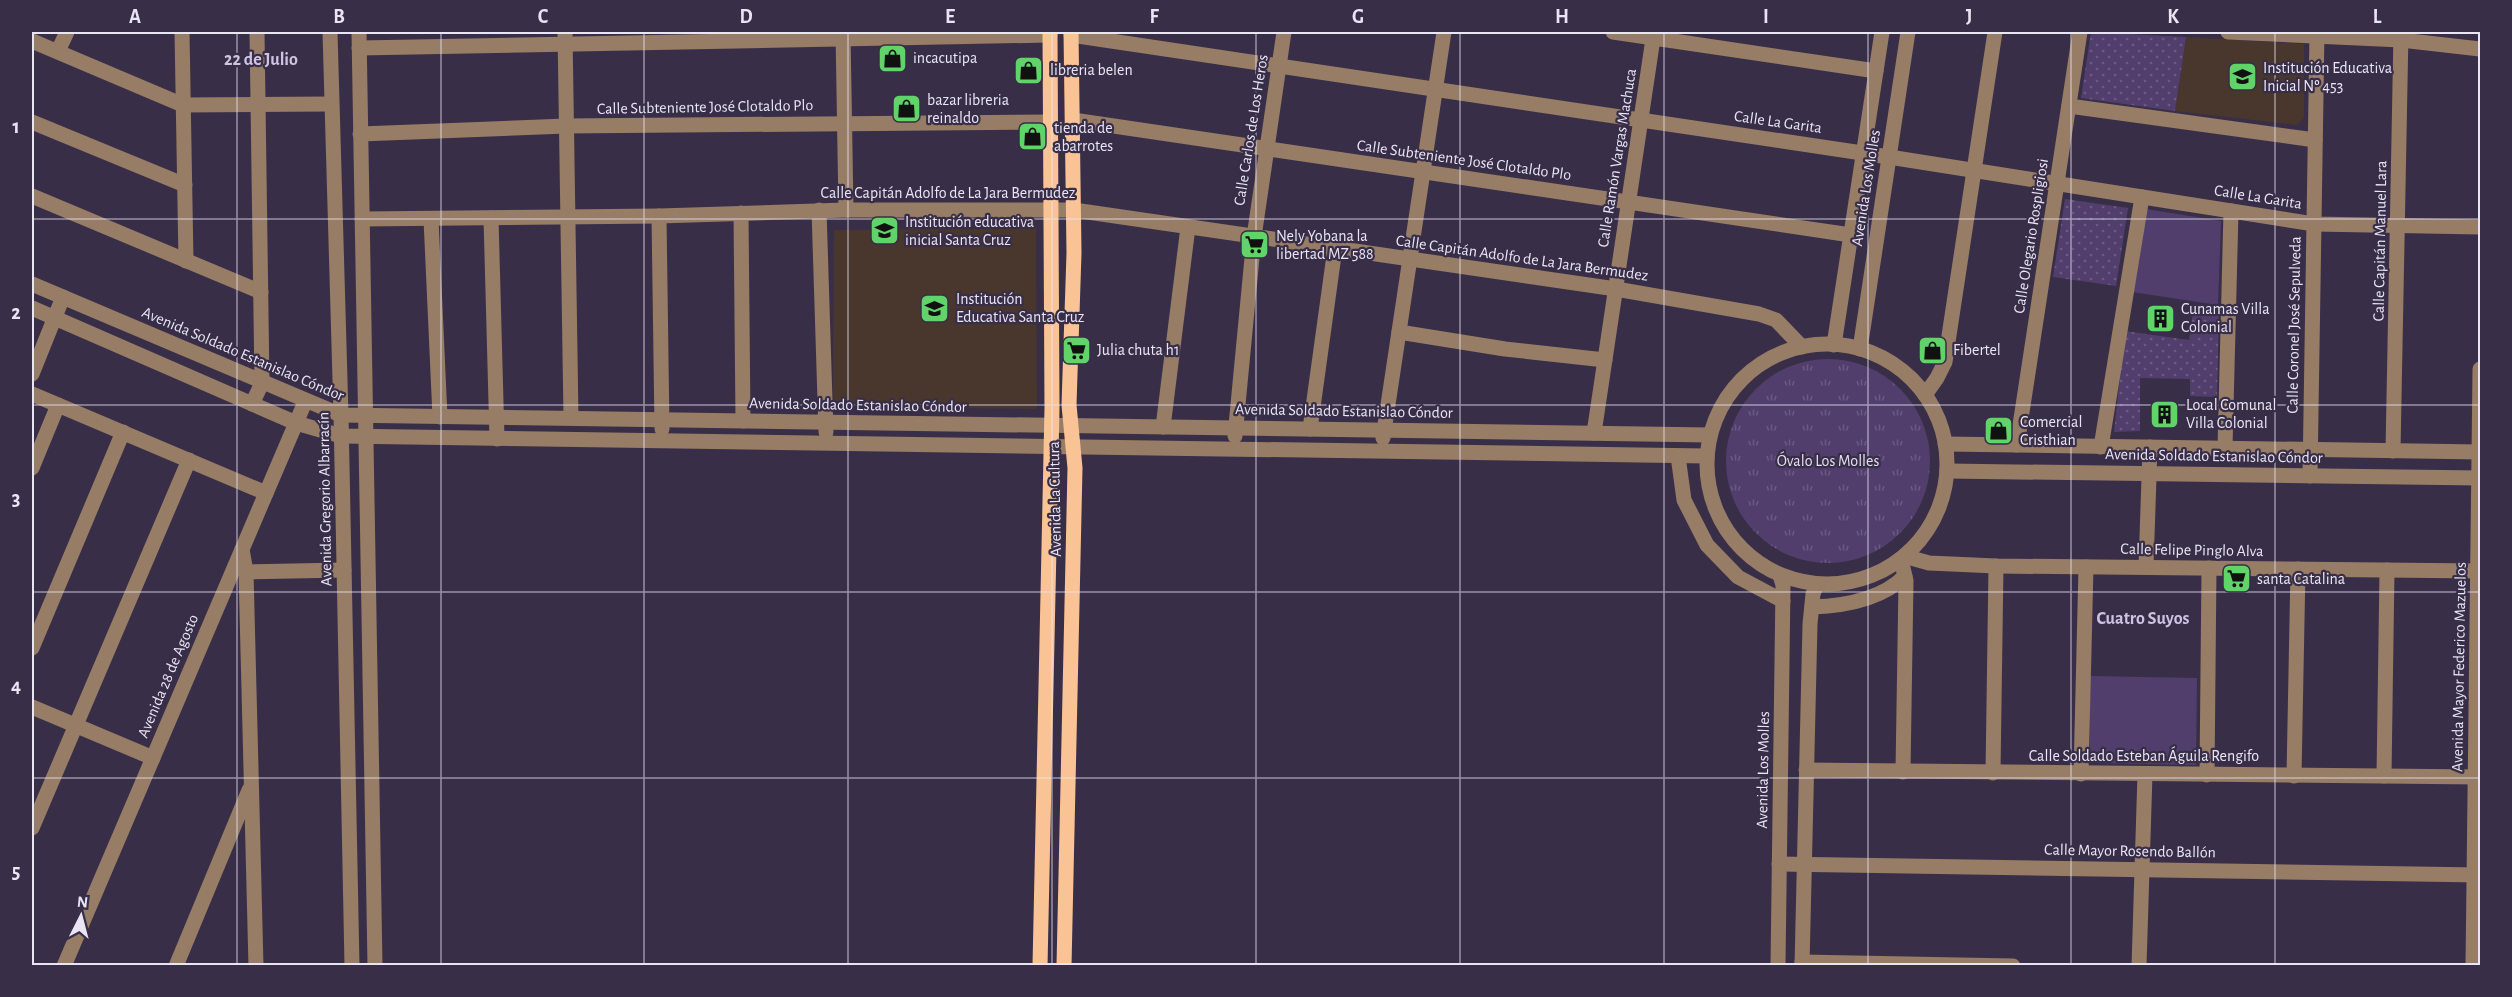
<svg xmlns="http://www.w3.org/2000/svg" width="2512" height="997" viewBox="0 0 2512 997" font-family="'Alegreya Sans',sans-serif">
  <defs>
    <pattern id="grass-dots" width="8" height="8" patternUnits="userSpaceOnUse" patternTransform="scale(1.5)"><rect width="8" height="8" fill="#513e6d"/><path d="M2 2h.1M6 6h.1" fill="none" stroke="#6a5a82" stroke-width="1.8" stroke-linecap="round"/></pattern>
    <pattern id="park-tufts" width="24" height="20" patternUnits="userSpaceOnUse" patternTransform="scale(1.5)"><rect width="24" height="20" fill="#513e6d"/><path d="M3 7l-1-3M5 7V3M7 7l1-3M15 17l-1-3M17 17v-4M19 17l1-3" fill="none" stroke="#6a5a82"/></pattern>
  </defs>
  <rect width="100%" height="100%" fill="#382e47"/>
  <g fill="#49372e">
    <polygon points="2186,37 2304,44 2304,118 2297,125 2175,111"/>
    <polygon points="1036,228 1037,409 833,407 834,230"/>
  </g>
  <g fill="url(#grass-dots)">
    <polygon points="2091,32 2186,37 2175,111 2081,98"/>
    <polygon points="2065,199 2128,208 2116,286 2053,277"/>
    <polygon points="2194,305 2219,307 2217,397 2190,396 2190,379 2140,378 2140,431 2114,432 2125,331 2189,340"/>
  </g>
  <circle fill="url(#park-tufts)" cx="1828" cy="461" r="102"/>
  <g fill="#513e6d">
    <polygon points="2146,209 2221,221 2218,305 2132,292"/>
    <polygon points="2090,676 2197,678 2196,765 2090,763"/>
  </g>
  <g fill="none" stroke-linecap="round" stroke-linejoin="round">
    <g stroke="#977c66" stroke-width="15">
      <polyline points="182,32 186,261"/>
      <polyline points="330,32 341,415 352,966"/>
      <polyline points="359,32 375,966"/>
      <polyline points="565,32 571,418"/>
      <polyline points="843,32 846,210"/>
      <polyline points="1613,32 1876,71"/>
      <polyline points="2228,32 2401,40 2480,49"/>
      <polyline points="1071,35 1889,157 2314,224 2480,227"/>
      <polyline points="32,41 183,105 331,104"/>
      <polyline points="359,48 1050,35"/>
      <polyline points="58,51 67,32"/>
      <polyline points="2069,106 2315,140"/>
      <polyline points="1073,120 1851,235"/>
      <polyline points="32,122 185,185"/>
      <polyline points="360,134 566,126 1050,122"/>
      <polyline points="32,196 261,292"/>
      <polyline points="819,210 826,432"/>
      <polyline points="741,213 743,421"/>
      <polyline points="659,216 662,429"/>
      <polyline points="491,218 497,439"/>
      <polyline points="362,219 659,216 846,210 1074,210 1616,289 1759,314 1776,320 1802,347"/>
      <polyline points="431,219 440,417"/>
      <polyline points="32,284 341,415 1710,435"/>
      <polyline points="32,308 296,423 341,436 1706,456"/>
      <polyline points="1399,332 1505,349 1605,360"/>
      <circle cx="1827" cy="464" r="120"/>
      <polyline points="1834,345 1882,32"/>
      <polyline points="1860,349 1908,32"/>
      <polyline points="32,374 63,297"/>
      <polyline points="32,394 266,493"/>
      <polyline points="1925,395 1937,378 1945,362 1995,32"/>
      <polyline points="252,404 262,383 257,32"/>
      <polyline points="1163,427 1188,227"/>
      <polyline points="1310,429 1335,248"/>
      <polyline points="1594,433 1654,32"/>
      <polyline points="1235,436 1254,237 1284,32"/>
      <polyline points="1383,438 1444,32"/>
      <polyline points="1945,444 2480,452"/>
      <polyline points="2017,445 2080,32"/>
      <polyline points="2101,447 2142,197"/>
      <polyline points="2225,448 2231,211"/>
      <polyline points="2393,451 2401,32"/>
      <polyline points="1678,456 1684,500 1707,545 1738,577 1783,601"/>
      <polyline points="32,468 58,405"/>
      <polyline points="1947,471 2480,478"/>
      <polyline points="2310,476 2317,32"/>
      <polyline points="242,549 246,572 256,966"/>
      <polyline points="1904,556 1929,563 1996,566 2480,571"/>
      <polyline points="1901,559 1906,581 1903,772"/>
      <polyline points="2146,567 2150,447"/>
      <polyline points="246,572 344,570"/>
      <path d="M1812,607C1843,606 1881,600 1905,576"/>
      <polyline points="32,648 123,432"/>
      <polyline points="32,707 153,758"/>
      <polyline points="1806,770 2480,777"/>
      <polyline points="1993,773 1996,566"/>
      <polyline points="2081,774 2086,567"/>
      <polyline points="2207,775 2209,568"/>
      <polyline points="2294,776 2298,569"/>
      <polyline points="2384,776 2387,570"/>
      <polyline points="32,828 189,460"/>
      <polyline points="1779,864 2480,875"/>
      <polyline points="1802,962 2013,966"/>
      <polyline points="64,966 305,402"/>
      <polyline points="176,966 249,790"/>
      <polyline points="1778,966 1783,585 1780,575"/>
      <polyline points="1802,966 1810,624 1813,594 1817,584"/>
      <polyline points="2139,966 2145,774"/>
      <polyline points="2473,966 2480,369"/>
    </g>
    <g stroke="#fac395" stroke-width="15">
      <polyline points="1040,966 1052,408 1050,32"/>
      <polyline points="1064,966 1075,468 1069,405 1074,253 1071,32"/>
    </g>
  </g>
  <path fill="none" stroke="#eae5f5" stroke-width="1.5" stroke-opacity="0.55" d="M237,32V966M441,32V966M644,32V966M848,32V966M1052,32V966M1256,32V966M1460,32V966M1664,32V966M1868,32V966M2071,32V966M2275,32V966M32,219H2480M32,405H2480M32,592H2480M32,778H2480"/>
  <defs>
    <symbol id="shop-square" viewBox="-11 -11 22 22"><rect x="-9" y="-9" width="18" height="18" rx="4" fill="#61d469" stroke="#382e47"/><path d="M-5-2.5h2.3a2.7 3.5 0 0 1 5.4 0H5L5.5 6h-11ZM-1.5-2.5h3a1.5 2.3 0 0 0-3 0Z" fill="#111"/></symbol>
    <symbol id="school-square" viewBox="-11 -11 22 22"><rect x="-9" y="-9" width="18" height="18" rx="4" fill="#61d469" stroke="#382e47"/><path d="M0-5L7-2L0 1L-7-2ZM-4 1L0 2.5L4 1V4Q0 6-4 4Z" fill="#111"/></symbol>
    <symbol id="supermarket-square" viewBox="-11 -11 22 22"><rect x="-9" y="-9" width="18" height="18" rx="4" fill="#61d469" stroke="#382e47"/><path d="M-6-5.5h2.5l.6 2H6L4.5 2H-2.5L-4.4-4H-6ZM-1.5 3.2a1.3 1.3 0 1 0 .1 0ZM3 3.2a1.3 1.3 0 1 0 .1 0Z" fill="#111"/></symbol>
    <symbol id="building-square" viewBox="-11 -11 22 22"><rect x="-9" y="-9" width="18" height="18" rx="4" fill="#61d469" stroke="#382e47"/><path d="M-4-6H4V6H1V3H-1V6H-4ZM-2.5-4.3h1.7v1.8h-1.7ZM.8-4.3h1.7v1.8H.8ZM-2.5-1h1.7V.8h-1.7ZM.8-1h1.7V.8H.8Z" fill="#111"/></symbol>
  </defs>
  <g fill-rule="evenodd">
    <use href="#shop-square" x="876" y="42" width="33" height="33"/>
    <use href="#shop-square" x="1012" y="54" width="33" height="33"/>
    <use href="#school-square" x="2226" y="60" width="33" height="33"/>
    <use href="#shop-square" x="890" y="92" width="33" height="33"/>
    <use href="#shop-square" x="1016" y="120" width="33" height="33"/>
    <use href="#school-square" x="868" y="214" width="33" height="33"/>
    <use href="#supermarket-square" x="1238" y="228" width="33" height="33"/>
    <use href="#school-square" x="918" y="292" width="33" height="33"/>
    <use href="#building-square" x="2144" y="302" width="33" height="33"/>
    <use href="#supermarket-square" x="1060" y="334" width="33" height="33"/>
    <use href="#shop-square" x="1916" y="334" width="33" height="33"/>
    <use href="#building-square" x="2148" y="398" width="33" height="33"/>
    <use href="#shop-square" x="1982" y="414" width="33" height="33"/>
    <use href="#supermarket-square" x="2220" y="562" width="33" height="33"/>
  </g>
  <g text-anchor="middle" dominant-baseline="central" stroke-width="4.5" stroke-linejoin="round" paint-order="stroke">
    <g font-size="16" fill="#eae5f5" stroke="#382e47" text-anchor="start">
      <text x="913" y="58">incacutipa</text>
      <text x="2263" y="68">Institución Educativa<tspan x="2263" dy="18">Inicial Nº 453</tspan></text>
      <text x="1050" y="70">libreria belen</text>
      <text x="927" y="100">bazar libreria<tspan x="927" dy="18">reinaldo</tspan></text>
      <text x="1054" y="128">tienda de<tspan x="1054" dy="18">abarrotes</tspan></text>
      <text x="905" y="222">Institución educativa<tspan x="905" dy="18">inicial Santa Cruz</tspan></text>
      <text x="1276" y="236">Nely Yobana la<tspan x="1276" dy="18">libertad MZ 588</tspan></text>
      <text x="956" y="299">Institución<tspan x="956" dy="18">Educativa Santa Cruz</tspan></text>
      <text x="2181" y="309">Cunamas Villa<tspan x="2181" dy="18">Colonial</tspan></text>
      <text x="1097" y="350">Julia chuta h1</text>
      <text x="1953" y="350">Fibertel</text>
      <text x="2186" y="405">Local Comunal<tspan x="2186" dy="18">Villa Colonial</tspan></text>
      <text x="2020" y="422">Comercial<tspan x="2020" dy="18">Cristhian</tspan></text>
      <text x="2257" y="579">santa Catalina</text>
    </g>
    <g font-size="16" fill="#eae5f5" stroke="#382e47">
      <text transform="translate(705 107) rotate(-1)">Calle Subteniente José Clotaldo Plo</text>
      <text transform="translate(1778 122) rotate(8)">Calle La Garita</text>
      <text transform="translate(1251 130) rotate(-81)">Calle Carlos de Los Heros</text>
      <text transform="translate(1617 158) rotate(-81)">Calle Ramón Vargas Machuca</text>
      <text transform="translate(1464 160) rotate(8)">Calle Subteniente José Clotaldo Plo</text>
      <text transform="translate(1866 188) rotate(-81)">Avenida Los Molles</text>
      <text x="948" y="193">Calle Capitán Adolfo de La Jara Bermudez</text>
      <text transform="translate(2258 197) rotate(9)">Calle La Garita</text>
      <text transform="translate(2031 236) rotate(-81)">Calle Olegario Rospligiosi</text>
      <text transform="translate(2380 241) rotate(-89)">Calle Capitán Manuel Lara</text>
      <text transform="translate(1522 258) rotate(8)">Calle Capitán Adolfo de La Jara Bermudez</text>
      <text transform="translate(2294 325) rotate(-89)">Calle Coronel José Sepulveda</text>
      <text transform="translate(243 354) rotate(23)">Avenida Soldado Estanislao Cóndor</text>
      <text transform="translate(858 405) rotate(1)">Avenida Soldado Estanislao Cóndor</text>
      <text transform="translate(1344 411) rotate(1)">Avenida Soldado Estanislao Cóndor</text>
      <text transform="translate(2214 456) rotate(1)">Avenida Soldado Estanislao Cóndor</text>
      <text transform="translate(325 499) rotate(-91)">Avenida Gregorio Albarracín</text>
      <text transform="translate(1055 499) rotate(-91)">Avenida La Cultura</text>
      <text transform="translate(2192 550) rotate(1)">Calle Felipe Pinglo Alva</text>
      <text transform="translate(2459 667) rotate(-89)">Avenida Mayor Federico Mazuelos</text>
      <text transform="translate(168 676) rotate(-67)">Avenida 28 de Agosto</text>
      <text x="2144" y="756">Calle Soldado Esteban Águila Rengifo</text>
      <text transform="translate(1763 770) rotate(-89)">Avenida Los Molles</text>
      <text transform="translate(2130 851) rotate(1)">Calle Mayor Rosendo Ballón</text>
    </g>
    <g font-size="16" fill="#e5def1" stroke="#382e47">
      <text x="1828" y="461">Óvalo Los Molles</text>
    </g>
    <g font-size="18" font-weight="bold" fill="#cec3e2" stroke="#382e47">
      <text x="261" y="60">22 de Julio</text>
      <text x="2143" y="619">Cuatro Suyos</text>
    </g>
  </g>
  <rect width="2512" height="997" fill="none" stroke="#382e47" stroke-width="66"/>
  <g transform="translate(81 916) rotate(6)" stroke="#382e47" stroke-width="4.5" paint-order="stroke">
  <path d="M0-4.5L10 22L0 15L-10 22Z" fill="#eae5f5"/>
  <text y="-9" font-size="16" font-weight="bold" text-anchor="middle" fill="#eae5f5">N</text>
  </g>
  <rect x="33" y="33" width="2446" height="931" fill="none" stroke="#eae5f5" stroke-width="2"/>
  <g font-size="20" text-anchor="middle" font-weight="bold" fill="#eae5f5">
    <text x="135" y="23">A</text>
    <text x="339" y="23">B</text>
    <text x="543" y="23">C</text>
    <text x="746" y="23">D</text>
    <text x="950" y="23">E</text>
    <text x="1154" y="23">F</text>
    <text x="1358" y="23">G</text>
    <text x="1562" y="23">H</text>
    <text x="1766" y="23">I</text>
    <text x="1969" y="23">J</text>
    <text x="2173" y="23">K</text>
    <text x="2377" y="23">L</text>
    <text x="16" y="133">1</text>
    <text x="16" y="319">2</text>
    <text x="16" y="505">3</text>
    <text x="16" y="692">4</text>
    <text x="16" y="878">5</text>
  </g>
</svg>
